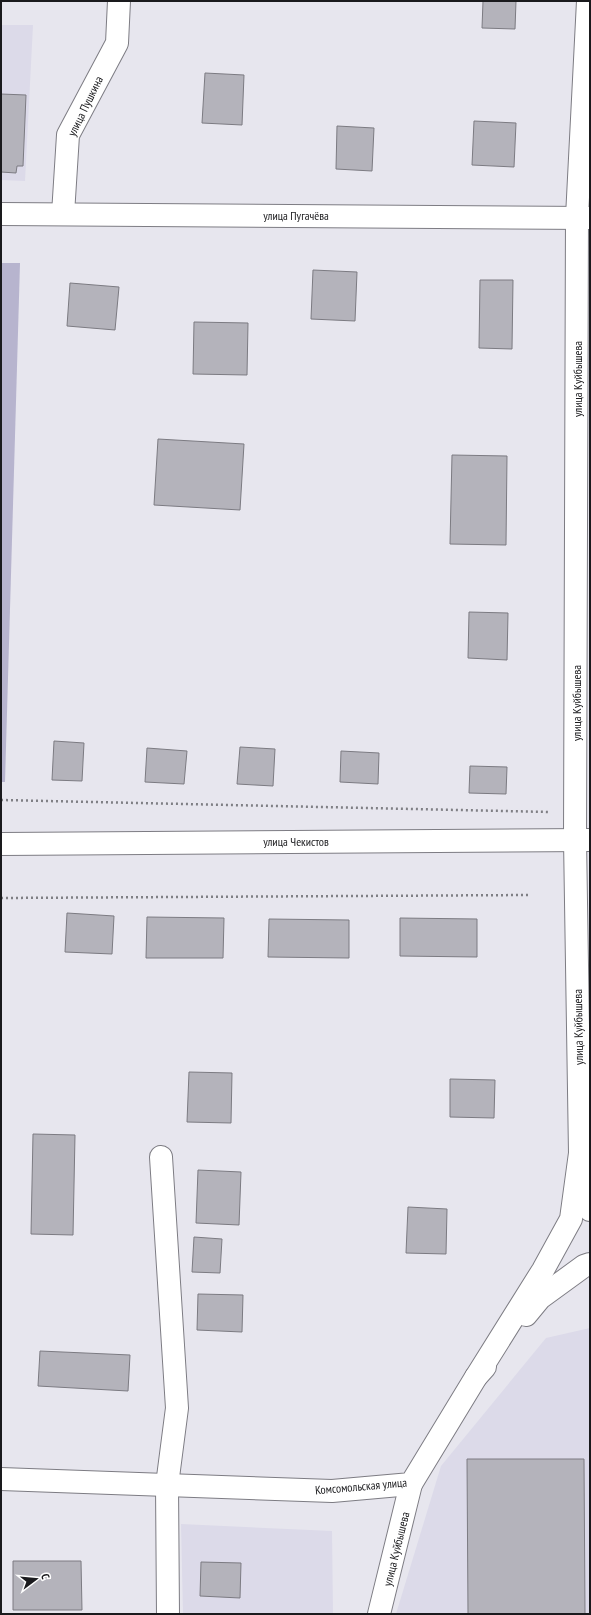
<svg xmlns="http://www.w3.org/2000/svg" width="591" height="1615" viewBox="0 0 591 1615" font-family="'PT Sans Narrow',sans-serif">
  <rect width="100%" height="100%" fill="#e7e6ee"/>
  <g fill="#dcdae9">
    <polygon points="1,25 33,25 25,181 1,180"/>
    <polygon points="590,1328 590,1614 396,1614 441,1466 546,1338"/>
    <polygon points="181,1524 332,1531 333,1614 183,1614"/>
  </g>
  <polygon fill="#b7b4ce" points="1,263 20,263 5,782 1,782"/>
  <g fill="#b4b3bb" stroke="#7c7b82">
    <polygon points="483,1 516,1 515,29 482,28"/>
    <polygon points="205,73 244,75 242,125 202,123"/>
    <polygon points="1,94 26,95 23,166 17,166 16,173 1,172"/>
    <polygon points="474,121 516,123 514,167 472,165"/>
    <polygon points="337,126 374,128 372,171 336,169"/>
    <polygon points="313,270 357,272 355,321 311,319"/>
    <polygon points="480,280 513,280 512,349 479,348"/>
    <polygon points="70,283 119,287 115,330 67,326"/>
    <polygon points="194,322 248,323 247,375 193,374"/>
    <polygon points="158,439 244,444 240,510 154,505"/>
    <polygon points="452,455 507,456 506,545 450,544"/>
    <polygon points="469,612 508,613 507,660 468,658"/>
    <polygon points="54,741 84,743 82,781 52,780"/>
    <polygon points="240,747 275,749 273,786 237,784"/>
    <polygon points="147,748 187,751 184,784 145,782"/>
    <polygon points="341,751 379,753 378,784 340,782"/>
    <polygon points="470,766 507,767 506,794 469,793"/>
    <polygon points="67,913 114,916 112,954 65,952"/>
    <polygon points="147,917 224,918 223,958 146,958"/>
    <polygon points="400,918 477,919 477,957 400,956"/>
    <polygon points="269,919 349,920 349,958 268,957"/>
    <polygon points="189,1072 232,1073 231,1123 187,1122"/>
    <polygon points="450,1079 495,1080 494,1118 450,1117"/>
    <polygon points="33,1134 75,1135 73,1235 31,1234"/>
    <polygon points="198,1170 241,1172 239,1225 196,1223"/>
    <polygon points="408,1207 447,1209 446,1254 406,1253"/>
    <polygon points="194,1237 222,1239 220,1273 192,1272"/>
    <polygon points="198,1294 243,1295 242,1332 197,1330"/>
    <polygon points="40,1351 130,1355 128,1391 38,1386"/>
    <polygon points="467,1459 584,1459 585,1614 468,1614"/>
    <polygon points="13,1561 81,1561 82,1610 13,1610"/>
    <polygon points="201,1562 241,1563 240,1598 200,1596"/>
  </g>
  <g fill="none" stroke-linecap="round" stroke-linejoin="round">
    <defs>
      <g id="minor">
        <polyline points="1,214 590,218"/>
        <polyline points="63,214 68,135 117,43 119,1"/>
        <polyline points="1,844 590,840"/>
        <polyline points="161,1157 177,1408 167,1485 168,1614"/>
        <polyline points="584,1178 588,1208 590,1210"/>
        <polyline points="526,1315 540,1298 584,1266 590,1264"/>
        <polyline points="476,1377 543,1270 571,1219 580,1153 575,839 577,217 588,1"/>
        <polyline points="1,1479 332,1491 411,1484 476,1377 485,1367"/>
        <polyline points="379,1614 411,1484"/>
      </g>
    </defs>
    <use href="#minor" stroke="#7d7c83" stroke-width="24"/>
    <g stroke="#7f7f84" stroke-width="2.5" stroke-dasharray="2 3" stroke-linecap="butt">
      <polyline points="1,800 550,812"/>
      <polyline points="1,898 528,895"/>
    </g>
    <use href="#minor" stroke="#fff" stroke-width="22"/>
  </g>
  <g text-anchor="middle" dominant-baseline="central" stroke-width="3" stroke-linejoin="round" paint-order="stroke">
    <g font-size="12" fill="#1a1a1d" stroke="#fff">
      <text transform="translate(85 106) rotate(-64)">улица Пушкина</text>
      <text x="296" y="215">улица Пугачёва</text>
      <text transform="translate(577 379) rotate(-90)">улица Куйбышева</text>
      <text transform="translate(576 703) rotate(-90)">улица Куйбышева</text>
      <text x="296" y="841">улица Чекистов</text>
      <text transform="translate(578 1027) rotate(-91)">улица Куйбышева</text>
      <text transform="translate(361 1486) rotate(-5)">Комсомольская улица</text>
      <text transform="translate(396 1549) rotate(-76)">улица Куйбышева</text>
    </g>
  </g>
  <rect width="591" height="1615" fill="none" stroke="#1a1a1d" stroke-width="4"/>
  <g transform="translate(36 1579) rotate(74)" stroke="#ffffff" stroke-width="3" paint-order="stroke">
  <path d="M0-3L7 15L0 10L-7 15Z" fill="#1a1a1d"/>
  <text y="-6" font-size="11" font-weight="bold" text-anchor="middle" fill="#1a1a1d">С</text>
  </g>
</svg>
